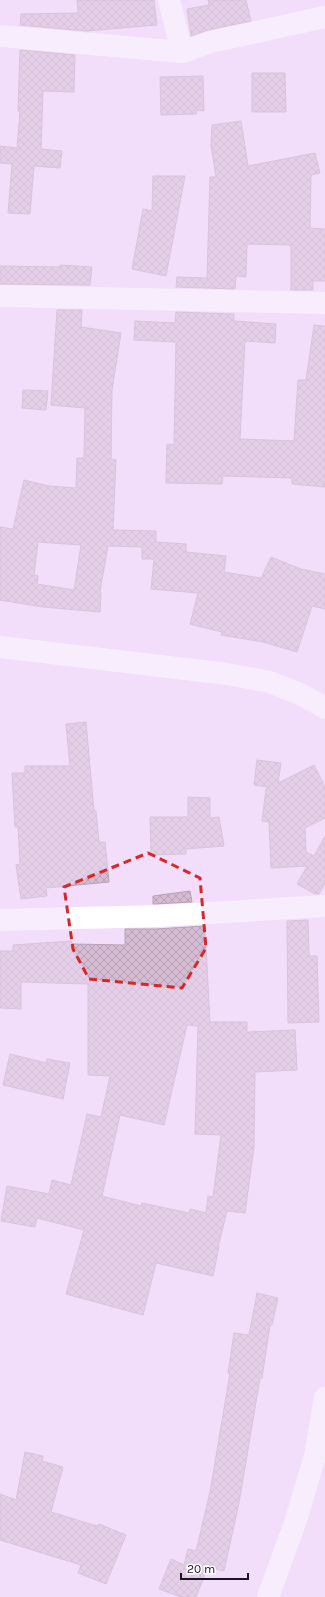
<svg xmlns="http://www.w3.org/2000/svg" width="325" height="1597" viewBox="0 0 325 1597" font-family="Karla,sans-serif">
  <defs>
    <pattern id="building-cross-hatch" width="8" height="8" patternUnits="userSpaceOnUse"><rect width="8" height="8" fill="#d5bcd3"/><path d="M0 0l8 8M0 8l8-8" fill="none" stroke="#b6a1b5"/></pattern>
  </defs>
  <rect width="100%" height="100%" fill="#f2defa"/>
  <g fill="url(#building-cross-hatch)" stroke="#baa1b8" fill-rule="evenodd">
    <polygon points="77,0 154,0 157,25 86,31 20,25 21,14 78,13"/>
    <polygon points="208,0 246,0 251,21 208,30 191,36 187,9 209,5"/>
    <polygon points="20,50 75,55 74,92 43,91 41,149 62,151 60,168 34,166 30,214 8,213 12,164 0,163 0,146 17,148 20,111 18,111"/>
    <polygon points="252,73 285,73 286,112 252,112"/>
    <polygon points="203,76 204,111 197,110 196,114 161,115 160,77"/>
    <polygon points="241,121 248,166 315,153 320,173 311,175 310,228 325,229 325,281 313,281 313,290 291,290 291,245 247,244 246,277 236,276 235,289 176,287 177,277 207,278 210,177 216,177 211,145 212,125"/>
    <polygon points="153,176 185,176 166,276 132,269 143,209 152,211"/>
    <polygon points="60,265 92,267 90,285 0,284 0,266 60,267"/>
    <path d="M57,310H82L81,327L121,333L112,390L111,459L116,460L113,530L156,531V542L186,544V552L226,556L224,572L261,578L271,557L301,569L325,574V609L312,606L297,652L263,642L221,635L222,632L190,624L198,593L151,589L154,559H142V547L108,546L100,591L101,592L100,612L43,607L0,600V527L13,529L24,480L49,486L76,488L77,458H84L85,408L51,405ZM38,542L81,545L74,590L37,584L38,576L34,575Z"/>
    <polygon points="176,312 234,314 234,321 276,324 275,343 245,341 240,439 294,441 298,380 306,380 314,325 325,326 325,487 292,484 292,478 223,476 222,484 166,483 167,444 174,445 176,342 134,340 135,321 175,323"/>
    <polygon points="23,390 48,391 46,410 22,408"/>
    <polygon points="86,722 94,811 96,811 99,842 105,842 109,882 46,888 47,896 21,899 16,865 20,864 18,827 15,827 12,773 25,773 25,766 70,766 66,724"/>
    <polygon points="257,760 281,763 278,783 314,765 325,787 325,818 305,828 306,852 314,856 325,836 325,883 319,894 315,894 297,884 307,866 271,868 269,822 262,821 266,789 269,787 254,785"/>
    <polygon points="188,797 210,798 210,818 219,817 224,846 186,849 186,854 151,855 150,817 188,817"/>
    <polygon points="190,891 192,902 153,904 153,896"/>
    <polygon points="308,920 309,956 317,956 319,1022 288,1023 287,921"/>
    <path d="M205,926L210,1022H247V1032L295,1030L297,1070L255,1072L254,1147L245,1213L227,1211L218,1247H219L213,1276L156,1263L143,1315L66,1294L84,1230L37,1218L35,1227L1,1221L7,1186L49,1194L52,1180L71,1185L87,1114L101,1117L110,1076L88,1075V984L21,982V1009L0,1008V951H13V945L71,941L72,944L125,945V929H156ZM187,1025L198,1026L195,1134L221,1135L213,1197L208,1196L206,1213L190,1209L189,1213L142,1203L141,1206L102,1196L120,1115L164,1125Z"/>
    <polygon points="10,1054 46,1063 47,1059 70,1063 63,1099 3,1085"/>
    <polygon points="257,1293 278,1298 272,1325 270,1325 262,1378 260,1378 239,1503 224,1571 208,1567 196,1597 181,1597 159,1589 171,1559 184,1565 188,1549 196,1551 210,1492 230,1373 228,1373 234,1333 249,1335"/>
    <polygon points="25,1452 43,1456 42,1461 63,1467 51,1512 97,1526 99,1524 126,1535 106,1584 78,1573 81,1565 0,1540 0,1494 16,1500"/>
  </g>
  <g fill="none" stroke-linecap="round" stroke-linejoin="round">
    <g stroke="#fff" stroke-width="22">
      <polyline points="169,0 182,52"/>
      <polyline points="0,36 182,52 211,42 325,17"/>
      <polyline points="0,296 325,303"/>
      <polyline points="0,647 227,674 270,682 302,695 325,708"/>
      <polyline points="0,920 160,916 325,906"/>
      <polyline points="268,1597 295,1523 315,1456 325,1398"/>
    </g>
  </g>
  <path d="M0 0H325V1597H0ZM148,853L200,878L206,948L182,988L89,979L73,949L64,887Z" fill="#f2defa" fill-opacity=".55" fill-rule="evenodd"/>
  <path fill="none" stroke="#d62828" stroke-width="3" stroke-dasharray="8 5" stroke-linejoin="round" d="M148,853L200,878L206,948L182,988L89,979L73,949L64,887Z"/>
  <path d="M181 1573v6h67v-6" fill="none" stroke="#1b141e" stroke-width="2"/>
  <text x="187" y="1573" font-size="12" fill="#1b141e" stroke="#ffffff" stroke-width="3" paint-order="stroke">20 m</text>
</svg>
